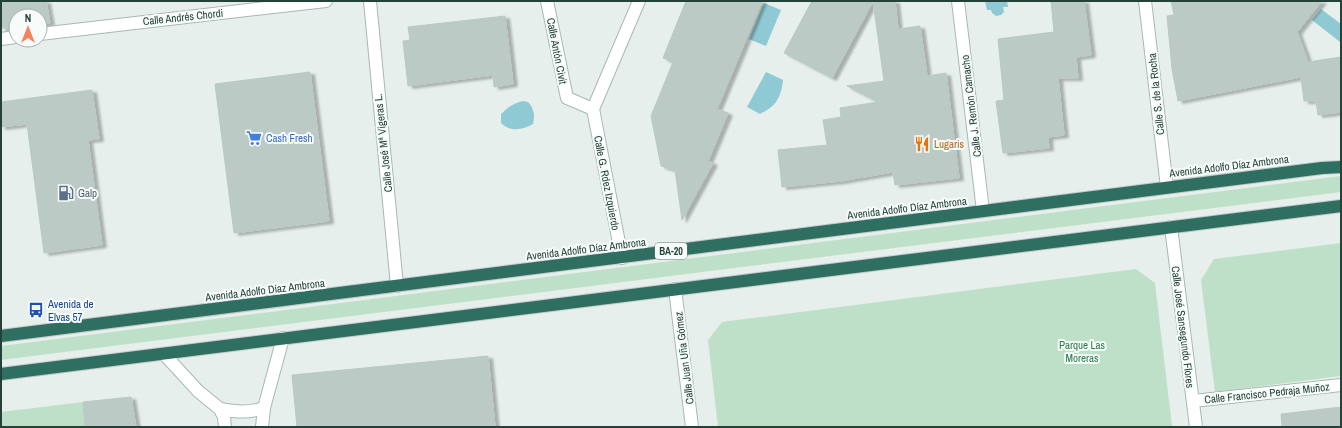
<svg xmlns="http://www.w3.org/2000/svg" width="1342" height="428" viewBox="0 0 1342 428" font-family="'Archivo Narrow',sans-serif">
  <defs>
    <filter id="shadow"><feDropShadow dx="4.5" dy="2.5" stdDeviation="1" flood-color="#0004"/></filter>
  </defs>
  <rect width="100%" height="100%" fill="#e6efeb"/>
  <g fill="#bfe0c8">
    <polygon points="1341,176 1341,192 1,360 1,346"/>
    <polygon points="1341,243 1341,376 1215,392 1201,280 1214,259"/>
    <polygon points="1136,269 1155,283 1172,426 718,427 708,340 722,322"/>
    <polygon points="83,402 85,427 1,427 1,412"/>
  </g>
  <g fill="#8ec9d4">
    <polygon points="985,1 1007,1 1008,7 1003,7 1004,12 1001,15 996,16 992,13 991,10 987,10"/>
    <polygon points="764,3 781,10 766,46 749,39"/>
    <polygon points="1321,9 1341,24 1340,42 1312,20"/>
    <path d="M766,72L783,80C781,98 776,106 760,114L747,107Z"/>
    <path d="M523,101L528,102C534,108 535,116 533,124C523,130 510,132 501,123V114C508,107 514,103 523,101Z"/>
  </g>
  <g fill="#bbcac4" stroke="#b8c9c2" filter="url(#shadow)">
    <polygon points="1,1 46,1 50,23 40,24 40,16 16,16 16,27 1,28"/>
    <polygon points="686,1 762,1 717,109 728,113 708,161 713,163 682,220 675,170 661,166 651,116 673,62 663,58"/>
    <polygon points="812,1 895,1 898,29 920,26 927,76 946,73 959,178 895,185 893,172 841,181 782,187 778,150 827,145 823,120 841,117 840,108 878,102 847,86 884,81 873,1 832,78 784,53"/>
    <polygon points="1051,1 1084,1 1091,55 1076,57 1078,78 1058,78 1064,135 1048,137 1049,148 1003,153 996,101 1004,100 998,39 1054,32"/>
    <polygon points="1171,1 1322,1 1297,32 1308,62 1341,57 1341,112 1318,115 1316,101 1304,101 1301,77 1178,101 1172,69 1167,16 1174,15"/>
    <polygon points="505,16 513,84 494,87 493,75 408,86 403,41 410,40 408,27"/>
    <polygon points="310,72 329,221 234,233 215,84"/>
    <polygon points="92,90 99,139 88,140 102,245 44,253 27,124 1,127 1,102"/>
    <polygon points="488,356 495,427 297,427 292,375"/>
    <polygon points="131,397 136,427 85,427 83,402"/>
    <polygon points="1341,407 1341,427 1282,427 1281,414"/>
  </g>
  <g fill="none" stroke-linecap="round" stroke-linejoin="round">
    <defs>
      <g id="minor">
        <polyline points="370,1 397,286"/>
        <polyline points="547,1 567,98 593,109"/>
        <polyline points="958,1 983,211"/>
        <polyline points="1145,1 1167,187"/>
        <polyline points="40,34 326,1"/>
        <polyline points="1,39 16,37"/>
        <polyline points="593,109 622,258"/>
        <polyline points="593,109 639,1"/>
        <polyline points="1171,227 1196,427"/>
        <polyline points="675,289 692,427"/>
        <polyline points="164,354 198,391 220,409 224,417 225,427"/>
        <polyline points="1193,401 1341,385"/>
        <path d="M220,409C236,412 249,413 264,408"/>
        <polyline points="262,427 264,408 283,338"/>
      </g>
      <g id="highway">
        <polyline points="1,336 1322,168 1341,167"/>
        <polyline points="1,374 1341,206"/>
      </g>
    </defs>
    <use href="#minor" stroke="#a8b8b2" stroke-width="14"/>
    <use href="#highway" stroke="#c2cac8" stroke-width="14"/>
    <use href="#minor" stroke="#fff" stroke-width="12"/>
    <use href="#highway" stroke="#2f6f62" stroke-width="12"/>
  </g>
  <defs>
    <symbol id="supermarket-bare" viewBox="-9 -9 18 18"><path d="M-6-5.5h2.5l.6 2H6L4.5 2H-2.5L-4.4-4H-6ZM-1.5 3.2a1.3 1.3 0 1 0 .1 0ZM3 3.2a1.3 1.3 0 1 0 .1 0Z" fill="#3f7fe0" stroke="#f7fbf9" stroke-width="2.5" paint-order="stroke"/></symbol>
    <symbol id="restaurant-bare" viewBox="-9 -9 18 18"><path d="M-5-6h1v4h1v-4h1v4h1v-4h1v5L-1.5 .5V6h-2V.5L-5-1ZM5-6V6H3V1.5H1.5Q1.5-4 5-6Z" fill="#e8710a" stroke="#f7fbf9" stroke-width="2.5" paint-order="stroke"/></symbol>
    <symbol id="fuel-bare" viewBox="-9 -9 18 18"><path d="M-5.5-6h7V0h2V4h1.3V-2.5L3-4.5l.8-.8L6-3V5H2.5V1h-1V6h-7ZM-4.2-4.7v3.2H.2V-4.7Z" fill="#5c6f8a" stroke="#f7fbf9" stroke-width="2.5" paint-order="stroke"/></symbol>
    <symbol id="bus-bare" viewBox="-9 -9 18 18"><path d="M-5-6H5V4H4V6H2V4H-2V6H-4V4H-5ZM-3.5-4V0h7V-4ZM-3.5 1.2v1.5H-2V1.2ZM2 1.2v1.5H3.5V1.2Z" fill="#1a4fb4" stroke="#f7fbf9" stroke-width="2.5" paint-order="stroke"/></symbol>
  </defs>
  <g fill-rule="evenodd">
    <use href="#supermarket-bare" x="243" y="127" width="22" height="22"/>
    <use href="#restaurant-bare" x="911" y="133" width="22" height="22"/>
    <use href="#fuel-bare" x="55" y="182" width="22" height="22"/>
    <use href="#bus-bare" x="25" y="299" width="22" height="22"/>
  </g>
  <g text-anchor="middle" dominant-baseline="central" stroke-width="4" stroke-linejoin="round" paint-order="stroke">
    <rect fill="#f7fbf9" stroke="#637a73" stroke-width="1" x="655" y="243" width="32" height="16" rx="3"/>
    <g font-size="10" font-weight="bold" fill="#24423a">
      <text x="671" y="251">BA-20</text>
    </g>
    <g font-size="11" fill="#24423a" stroke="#f7fbf9">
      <text transform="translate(183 17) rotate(-6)">Calle Andrés Chordi</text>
      <text transform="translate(557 51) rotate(79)">Calle Antón Civit</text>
      <text transform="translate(1156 94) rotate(-96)">Calle S. de la Rocha</text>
      <text transform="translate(971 106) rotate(-97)">Calle J. Remón Camacho</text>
      <text transform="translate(383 143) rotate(-96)">Calle José Mª Vigeras L.</text>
      <text transform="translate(1229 166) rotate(-7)">Avenida Adolfo Díaz Ambrona</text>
      <text transform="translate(607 183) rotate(79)">Calle G. Rdez Izquierdo</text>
      <text transform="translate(907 208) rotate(-7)">Avenida Adolfo Díaz Ambrona</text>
      <text transform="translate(586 249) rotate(-7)">Avenida Adolfo Díaz Ambrona</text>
      <text transform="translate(265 290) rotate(-7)">Avenida Adolfo Díaz Ambrona</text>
      <text transform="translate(1183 327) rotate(83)">Calle José Sansegundo Flores</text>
      <text transform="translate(684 358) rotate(-97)">Calle Juan Uña Gómez</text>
      <text transform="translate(1267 393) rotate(-6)">Calle Francisco Pedraja Muñoz</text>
    </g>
    <g font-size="11" fill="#366cbe" stroke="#f7fbf9" text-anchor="start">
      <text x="266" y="138">Cash Fresh</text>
    </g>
    <g font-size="11" fill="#c56008" stroke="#f7fbf9" text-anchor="start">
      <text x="934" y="144">Lugaris</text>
    </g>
    <g font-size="11" fill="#4e5e75" stroke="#f7fbf9" text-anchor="start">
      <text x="78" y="193">Galp</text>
    </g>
    <g font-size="11" fill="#164399" stroke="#f7fbf9" text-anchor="start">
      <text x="48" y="304">Avenida de<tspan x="48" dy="13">Elvas 57</tspan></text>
    </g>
    <g font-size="11" fill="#2d7a4b" stroke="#f7fbf9">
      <text x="1082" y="345">Parque Las<tspan x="1082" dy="13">Moreras</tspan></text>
    </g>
  </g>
  <rect width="1342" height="428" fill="none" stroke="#24423a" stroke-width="4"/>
  <g transform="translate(28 28)"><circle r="19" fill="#f7fbf9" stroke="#a3b1ad"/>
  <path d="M0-3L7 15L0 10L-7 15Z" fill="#f4845f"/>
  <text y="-6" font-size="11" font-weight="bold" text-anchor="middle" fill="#24423a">N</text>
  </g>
</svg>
